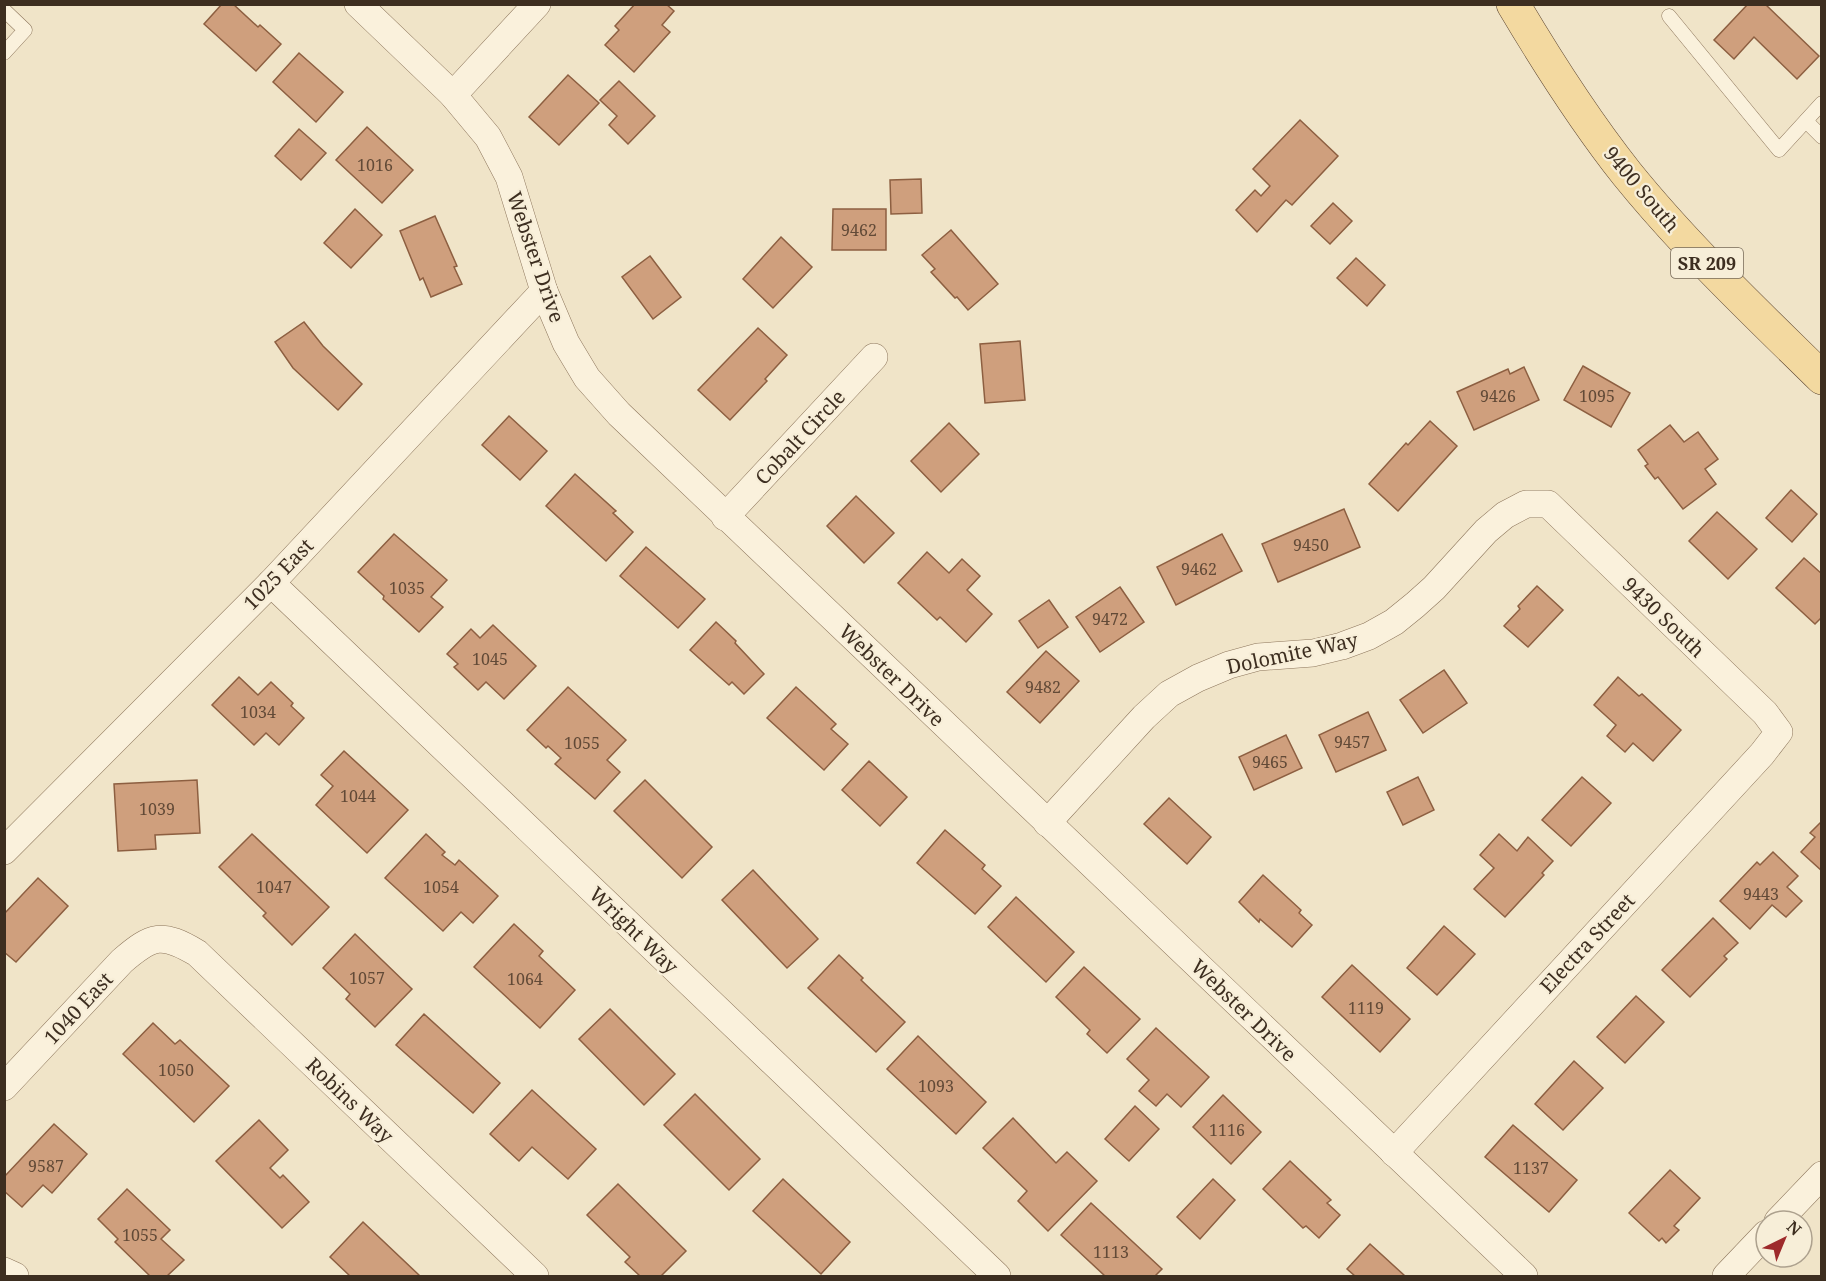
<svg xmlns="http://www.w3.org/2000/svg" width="1826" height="1281" viewBox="0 0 1826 1281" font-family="'Noto Serif',serif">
  <rect width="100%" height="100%" fill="#f0e4c8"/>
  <g fill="#cf9f7d" stroke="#8d5f41" stroke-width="1.5">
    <polygon points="222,4 233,4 258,27 260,25 281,44 256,71 204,24"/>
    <polygon points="635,4 666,4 674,11 662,25 670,32 634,72 605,45 619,30 615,26"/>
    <polygon points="1748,4 1765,4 1819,56 1797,79 1754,37 1734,59 1714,40"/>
    <polygon points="299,53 343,92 316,122 273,82"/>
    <polygon points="568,75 599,103 559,145 529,117"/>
    <polygon points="619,81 655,116 628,144 609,125 617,116 600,100"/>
    <polygon points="1300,120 1338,156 1292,205 1286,200 1257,232 1236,210 1255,190 1261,196 1270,186 1253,169"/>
    <polygon points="367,127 413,170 382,203 336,160"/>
    <polygon points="299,129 326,153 301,180 275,156"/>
    <polygon points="921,179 922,213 891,214 890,180"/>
    <polygon points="1333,203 1352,221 1330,244 1311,226"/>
    <polygon points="355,209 382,235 351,268 324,243"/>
    <polygon points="833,209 886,209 886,250 832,250"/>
    <polygon points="435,216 457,266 454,267 462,284 431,297 423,278 420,280 400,231"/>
    <polygon points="951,230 998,284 968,310 957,297 955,298 931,272 935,269 922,255"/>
    <polygon points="781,237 812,267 773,308 743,279"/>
    <polygon points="650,256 681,297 653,319 622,277"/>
    <polygon points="1356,258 1385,285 1367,306 1337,278"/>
    <polygon points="304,322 323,346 362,384 338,410 293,368 275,342"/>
    <polygon points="758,328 787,355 765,379 767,381 730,420 698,390"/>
    <polygon points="1020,341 1025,400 985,403 980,344"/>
    <polygon points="1583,366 1630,393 1611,427 1564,400"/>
    <polygon points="1524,367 1539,400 1474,430 1457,392 1508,369 1510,374"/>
    <polygon points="509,416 547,451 520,480 482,445"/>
    <polygon points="1430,421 1457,446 1398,511 1369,484 1406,443 1408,445"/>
    <polygon points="949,423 979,454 941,492 911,461"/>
    <polygon points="1670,425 1684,442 1698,432 1718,459 1705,469 1716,484 1683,509 1658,477 1655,479 1645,466 1648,464 1638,450"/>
    <polygon points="575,474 616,511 613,513 633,532 606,561 546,506"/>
    <polygon points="1791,490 1817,514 1792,542 1766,518"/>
    <polygon points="856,496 894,533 864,563 827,526"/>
    <polygon points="1344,509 1360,547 1278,582 1262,544"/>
    <polygon points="1717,512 1757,549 1728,579 1689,541"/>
    <polygon points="394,534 447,580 431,597 443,607 419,632 383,599 384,596 358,572"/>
    <polygon points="1222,534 1242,571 1176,605 1157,567"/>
    <polygon points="646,547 705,599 678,628 620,576"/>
    <polygon points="927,552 949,573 962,559 980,576 967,590 992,614 966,642 940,617 937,620 898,583"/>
    <polygon points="1804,558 1822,574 1822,617 1815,624 1776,588"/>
    <polygon points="1537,586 1563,610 1528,647 1504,626 1520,609 1518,606"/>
    <polygon points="1120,587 1144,622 1100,652 1076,617"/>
    <polygon points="1049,600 1068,627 1038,648 1019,621"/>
    <polygon points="716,622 736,641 735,643 764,674 744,694 732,682 729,685 690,650"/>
    <polygon points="493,625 536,666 504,699 486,682 478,690 454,667 458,664 447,654 471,629 480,638"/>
    <polygon points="1046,651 1079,681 1040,723 1007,692"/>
    <polygon points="1444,670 1467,703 1423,733 1400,700"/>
    <polygon points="239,677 258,695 271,682 293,703 291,706 304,718 279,745 266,733 254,745 212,705"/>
    <polygon points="1618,677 1639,696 1642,694 1681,730 1653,761 1633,743 1625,752 1607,736 1616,725 1594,705"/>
    <polygon points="568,687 626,740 607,760 620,772 595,799 555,764 561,758 548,746 546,748 527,730"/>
    <polygon points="796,687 836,724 831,729 848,744 824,770 767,718"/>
    <polygon points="1368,712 1386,750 1336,772 1319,735"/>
    <polygon points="1286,735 1302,768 1254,790 1239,757"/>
    <polygon points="344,751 408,810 367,853 316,805 333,786 321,775"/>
    <polygon points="869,761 907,797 880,826 842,790"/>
    <polygon points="1418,777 1434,810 1403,825 1387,792"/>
    <polygon points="1582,777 1611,803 1571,846 1542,820"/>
    <polygon points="197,780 200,833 155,835 156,849 118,851 114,784"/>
    <polygon points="645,780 712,847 682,878 614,811"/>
    <polygon points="1169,798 1211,837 1187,864 1144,824"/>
    <polygon points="1822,821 1822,871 1801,852 1815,837 1810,833"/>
    <polygon points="945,830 985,865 982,869 1001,886 975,914 917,863"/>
    <polygon points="252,834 329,907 292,945 263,916 266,913 219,867"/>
    <polygon points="426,834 445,852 442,855 455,865 459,860 498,896 473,923 461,912 443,931 385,878"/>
    <polygon points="1499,834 1517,851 1528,837 1553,861 1542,873 1544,875 1505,917 1474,889 1494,868 1480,855"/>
    <polygon points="1773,852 1798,876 1787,887 1802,901 1786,917 1772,905 1750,929 1720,901 1757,862 1760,865"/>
    <polygon points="753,870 818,939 787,968 722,900"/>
    <polygon points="1263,875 1301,910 1299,913 1312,925 1292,947 1260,919 1259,922 1239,902"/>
    <polygon points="38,878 68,906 16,962 4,952 4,914"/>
    <polygon points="1016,897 1074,952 1046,982 988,927"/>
    <polygon points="1713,918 1738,943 1724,956 1727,959 1690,997 1662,970"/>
    <polygon points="514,924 543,951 539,956 575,990 540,1028 474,967"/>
    <polygon points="1444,926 1475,954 1437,995 1407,968"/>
    <polygon points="355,934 412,989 375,1027 346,999 350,994 323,968"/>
    <polygon points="839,955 863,978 861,980 905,1022 876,1052 808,988"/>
    <polygon points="1352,965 1410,1019 1380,1052 1322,997"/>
    <polygon points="1084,967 1140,1019 1107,1053 1087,1034 1090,1030 1056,997"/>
    <polygon points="1636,996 1664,1022 1625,1063 1597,1037"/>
    <polygon points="610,1009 675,1074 644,1105 579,1039"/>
    <polygon points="424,1014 500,1083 473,1113 396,1045"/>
    <polygon points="153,1023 175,1044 180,1040 229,1086 194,1122 123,1054"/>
    <polygon points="1156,1028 1209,1077 1181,1107 1167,1094 1156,1106 1139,1091 1149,1080 1127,1059"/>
    <polygon points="918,1036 986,1102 956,1134 887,1069"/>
    <polygon points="1574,1061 1603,1088 1563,1130 1535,1104"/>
    <polygon points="532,1090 596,1149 568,1179 532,1147 519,1161 490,1134"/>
    <polygon points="695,1094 760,1159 729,1190 664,1125"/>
    <polygon points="1223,1095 1261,1132 1231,1164 1193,1127"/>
    <polygon points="1135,1106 1159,1129 1129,1161 1105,1139"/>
    <polygon points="1013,1118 1056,1163 1067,1152 1097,1181 1048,1231 1018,1201 1027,1191 983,1148"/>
    <polygon points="259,1120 288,1150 270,1168 280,1178 283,1175 309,1202 282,1228 216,1161"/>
    <polygon points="54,1124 87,1154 52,1193 43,1185 22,1207 4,1191 4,1177"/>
    <polygon points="1513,1125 1577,1180 1549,1212 1485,1157"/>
    <polygon points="1290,1161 1331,1200 1327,1203 1340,1215 1319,1238 1306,1226 1303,1228 1263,1189"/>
    <polygon points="1670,1170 1700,1198 1674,1226 1679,1230 1666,1243 1662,1238 1659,1241 1629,1213"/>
    <polygon points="783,1179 850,1242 821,1274 753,1211"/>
    <polygon points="1213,1179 1235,1200 1200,1239 1177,1217"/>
    <polygon points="618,1184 686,1251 661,1276 640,1276 625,1262 630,1257 587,1215"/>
    <polygon points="127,1189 170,1230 161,1239 184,1260 167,1276 150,1276 115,1242 118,1239 98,1219"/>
    <polygon points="1091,1203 1162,1269 1155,1276 1105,1276 1061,1235"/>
    <polygon points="363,1222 420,1276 350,1276 330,1257"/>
    <polygon points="1370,1244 1405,1276 1355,1276 1347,1269"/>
  </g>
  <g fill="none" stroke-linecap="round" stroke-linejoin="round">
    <defs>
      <g id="lane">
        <polyline points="4,10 25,30 4,53"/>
        <polyline points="1669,16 1779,150 1822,103"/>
        <polyline points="1806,121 1822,137"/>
      </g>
      <g id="street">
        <polyline points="358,4 453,95 488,137 509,177 544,291 566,343 587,378 619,414 1524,1276"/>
        <polyline points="453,95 537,4"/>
        <polyline points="725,517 874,357"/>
        <polyline points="271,583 997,1276"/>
        <polyline points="1047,823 1144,717 1169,694 1198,678 1229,665 1258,657 1313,653 1342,646 1369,636 1394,622 1415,605 1434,588 1486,531 1505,515 1526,504 1548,504 1765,713 1779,732 1762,754 1394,1153"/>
        <polyline points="4,851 271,583 544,291"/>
        <path d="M4,1087L122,961C152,935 162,932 197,953L535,1276"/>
        <polyline points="1778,1221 1822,1175"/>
        <polyline points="4,1271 15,1276"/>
        <polyline points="1726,1276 1766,1234"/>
      </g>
      <path id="primary" d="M1513,4C1548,63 1585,121 1627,174C1686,247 1755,312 1822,378"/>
    </defs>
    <use href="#lane" stroke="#8d765c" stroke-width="15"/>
    <use href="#street" stroke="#8d765c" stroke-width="28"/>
    <use href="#primary" stroke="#5b4430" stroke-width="34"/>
    <use href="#lane" stroke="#faf1dc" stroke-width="14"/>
    <use href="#street" stroke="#faf1dc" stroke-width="27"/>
    <use href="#primary" stroke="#f3d9a0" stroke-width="33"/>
  </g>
  <g text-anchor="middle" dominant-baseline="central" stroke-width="4.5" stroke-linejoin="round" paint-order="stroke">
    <g font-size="16" fill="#624a37">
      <text x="375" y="165">1016</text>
      <text x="859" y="230">9462</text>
      <text x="1498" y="396">9426</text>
      <text x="1597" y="396">1095</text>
      <text x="1311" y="545">9450</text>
      <text x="1199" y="569">9462</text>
      <text x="407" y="588">1035</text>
      <text x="1110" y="619">9472</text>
      <text x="490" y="659">1045</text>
      <text x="1043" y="687">9482</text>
      <text x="258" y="712">1034</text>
      <text x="1352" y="742">9457</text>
      <text x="582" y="743">1055</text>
      <text x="1270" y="762">9465</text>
      <text x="358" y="796">1044</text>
      <text x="157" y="809">1039</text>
      <text x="274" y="887">1047</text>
      <text x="441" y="887">1054</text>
      <text x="1761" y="894">9443</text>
      <text x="367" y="978">1057</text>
      <text x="525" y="979">1064</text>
      <text x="1366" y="1008">1119</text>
      <text x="176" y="1070">1050</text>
      <text x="936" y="1086">1093</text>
      <text x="1227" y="1130">1116</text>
      <text x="46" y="1166">9587</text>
      <text x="1531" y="1168">1137</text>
      <text x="140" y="1235">1055</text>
      <text x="1111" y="1252">1113</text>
    </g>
    <rect fill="#f7eed8" stroke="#756857" stroke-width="1.5" x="1671" y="248" width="72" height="30" rx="4.5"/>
    <g font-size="18" font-weight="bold" fill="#3d2e20">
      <text x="1707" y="263">SR 209</text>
    </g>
    <g font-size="20" fill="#3d2e20" stroke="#f7eed8">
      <text transform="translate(1642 189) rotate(50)">9400 South</text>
      <text transform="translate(536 257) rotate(71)">Webster Drive</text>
      <text transform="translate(800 437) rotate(-47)">Cobalt Circle</text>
      <text transform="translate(278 574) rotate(-46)">1025 East</text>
      <text transform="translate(1664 617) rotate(44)">9430 South</text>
      <text transform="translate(1292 653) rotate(-12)">Dolomite Way</text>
      <text transform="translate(892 675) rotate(44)">Webster Drive</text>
      <text transform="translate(634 930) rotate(44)">Wright Way</text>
      <text transform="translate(1587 943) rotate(-47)">Electra Street</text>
      <text transform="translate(78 1008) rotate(-47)">1040 East</text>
      <text transform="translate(1244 1010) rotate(44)">Webster Drive</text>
      <text transform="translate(350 1100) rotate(44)">Robins Way</text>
    </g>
  </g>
  <rect width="1826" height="1281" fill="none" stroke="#3d2e20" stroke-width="12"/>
  <g transform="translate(1784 1239) rotate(43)"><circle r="28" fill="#f7eed8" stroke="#ada18e" stroke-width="1.5"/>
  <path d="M0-4.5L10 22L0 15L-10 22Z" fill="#9e2a2b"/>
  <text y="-9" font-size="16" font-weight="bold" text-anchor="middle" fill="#3d2e20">N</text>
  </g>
</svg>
